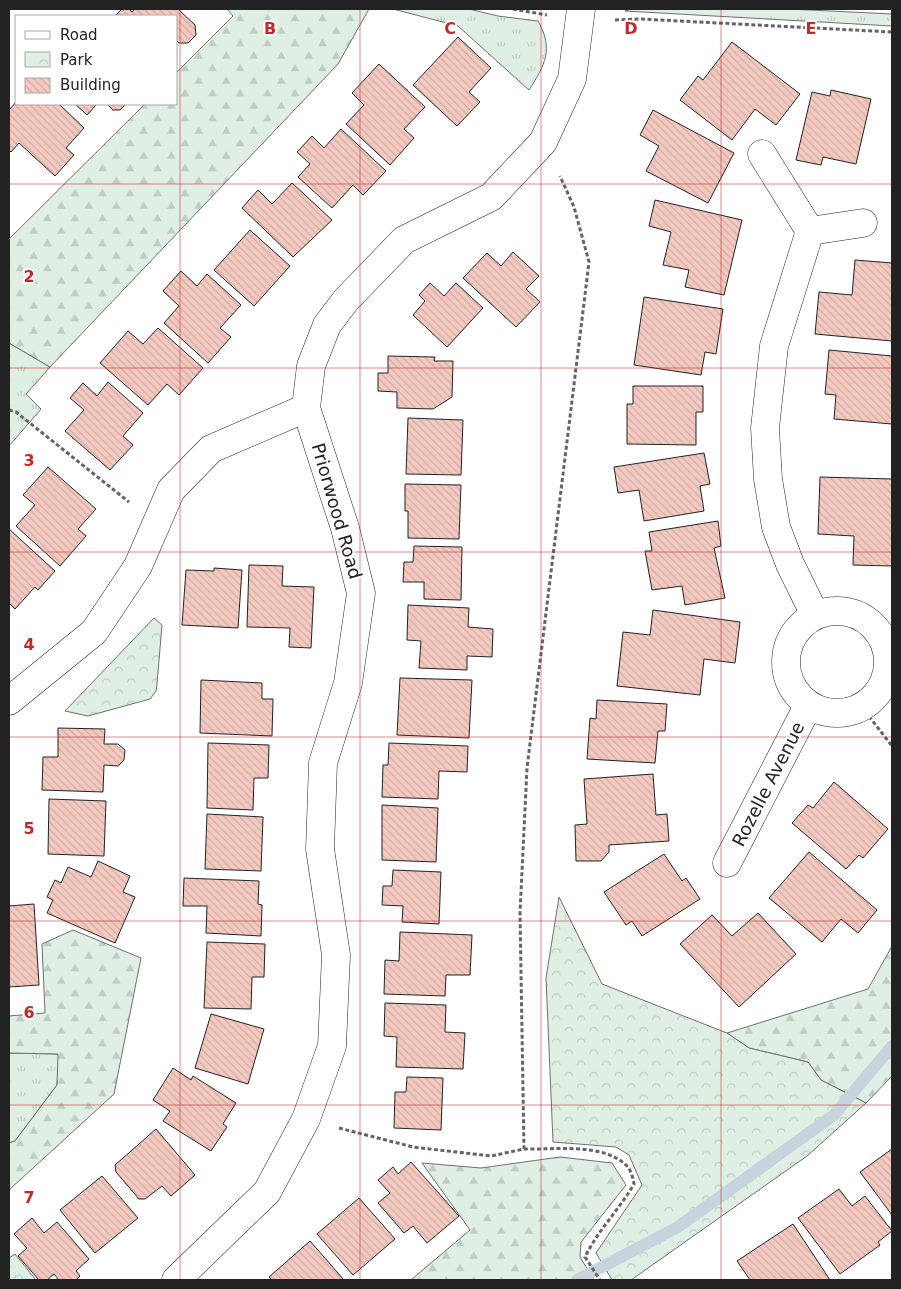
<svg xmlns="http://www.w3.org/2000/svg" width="901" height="1289" viewBox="0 0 901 1289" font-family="'DejaVu Sans',sans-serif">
  <defs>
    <pattern id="grass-tufts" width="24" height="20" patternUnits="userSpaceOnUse" patternTransform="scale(1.25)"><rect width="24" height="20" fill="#e0efe3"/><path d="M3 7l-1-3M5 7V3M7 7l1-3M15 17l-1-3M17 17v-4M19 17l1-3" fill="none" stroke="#c0cdc2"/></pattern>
    <pattern id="forest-firs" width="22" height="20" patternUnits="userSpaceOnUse" patternTransform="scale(1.25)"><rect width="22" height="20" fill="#e0efe3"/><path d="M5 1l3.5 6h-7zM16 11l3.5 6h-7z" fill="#c0cdc2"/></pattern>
    <pattern id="park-crowns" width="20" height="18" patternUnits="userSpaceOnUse" patternTransform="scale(1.25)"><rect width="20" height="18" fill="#e0efe3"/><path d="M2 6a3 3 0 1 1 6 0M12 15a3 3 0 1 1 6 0" fill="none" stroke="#c0cdc2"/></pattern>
    <pattern id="building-back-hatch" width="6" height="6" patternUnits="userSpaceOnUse" patternTransform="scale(1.25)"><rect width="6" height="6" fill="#f3c9c0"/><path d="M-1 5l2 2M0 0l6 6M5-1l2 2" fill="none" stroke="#d0aca5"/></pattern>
  </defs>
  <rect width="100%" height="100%" fill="#fff"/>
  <g fill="url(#grass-tufts)" stroke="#6f6f6f">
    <path d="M393,9H469L498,16L538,21C554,49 545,65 529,90L458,26Z"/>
    <polygon points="631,9 789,9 892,14 892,26 625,11"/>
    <polygon points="9,343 50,367 26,394 41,409 9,446"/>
    <polygon points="9,1053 59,1054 57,1085 15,1141 9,1143"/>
  </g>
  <g fill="url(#forest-firs)" stroke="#6f6f6f">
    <polygon points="227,9 369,9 338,64 50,367 9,343 9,239 145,104 176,104 176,73 233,16"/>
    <polygon points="73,930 141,958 114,1094 9,1190 9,1143 15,1141 57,1085 58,1054 9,1053 9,1016 45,1013 42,944"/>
    <polygon points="892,946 892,1076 866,1103 821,1080 808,1062 749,1048 727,1033 868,989"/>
    <polygon points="560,1157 612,1163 626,1185 581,1242 580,1257 594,1280 411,1280 470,1230 422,1163 481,1168"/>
  </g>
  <g fill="url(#park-crowns)" stroke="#6f6f6f">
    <polygon points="154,618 162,625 157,684 156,691 150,699 88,716 65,711"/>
    <polygon points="559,897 602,984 727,1033 749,1048 808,1062 821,1080 866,1103 807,1156 631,1280 612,1280 596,1253 642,1185 629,1155 616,1147 553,1142 546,978"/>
    <polygon points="15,1254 36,1280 9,1280 9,1258"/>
  </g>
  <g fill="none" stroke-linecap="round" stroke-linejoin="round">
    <polyline stroke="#c7d3dd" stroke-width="12" points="577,1280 678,1227 834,1115 892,1046"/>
  </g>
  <g fill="url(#building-back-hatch)" stroke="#222">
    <polygon points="122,9 129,9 132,12 135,9 178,9 195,25 196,35 188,43 179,43 176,40 176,16 115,16"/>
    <polygon points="458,37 491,68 469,92 480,102 457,126 413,85"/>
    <polygon points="732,42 800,94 776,125 755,109 732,140 680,100 698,76 703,80"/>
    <polygon points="379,64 425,107 404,129 414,138 390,165 346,124 364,105 352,93"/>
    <polygon points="831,90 871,99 856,164 823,157 821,165 796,160 812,92 830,96"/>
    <polygon points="16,102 59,104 84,128 66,148 74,155 55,176 19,143 11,152 9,150 9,110"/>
    <polygon points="75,104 97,104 87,115"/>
    <polygon points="107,104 126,104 120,110 113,110"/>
    <polygon points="653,110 734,153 708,203 646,171 659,146 640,135"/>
    <polygon points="341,129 386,171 363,195 353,185 332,208 298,177 310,164 297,152 312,136 324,148"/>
    <polygon points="292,183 332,220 293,257 242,208 258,190 272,204"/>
    <polygon points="655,200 742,220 724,295 685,287 689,270 663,265 671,232 649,226"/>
    <polygon points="250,230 290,266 254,306 214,270"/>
    <polygon points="513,252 539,276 526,289 540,302 516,327 463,278 487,253 501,266"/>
    <polygon points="855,260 892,263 892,341 815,334 819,292 852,295"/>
    <polygon points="181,271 197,286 207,274 241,305 220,328 231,337 208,363 164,323 179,306 163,291"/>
    <polygon points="430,283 444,296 456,283 483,308 447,347 413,315 425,301 419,295"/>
    <polygon points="644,297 723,309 716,354 705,352 701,375 634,365"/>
    <polygon points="158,328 203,368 179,395 167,384 148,405 100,363 128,331 143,344"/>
    <polygon points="829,350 892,356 892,424 834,419 836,395 825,394"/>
    <polygon points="388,356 435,357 434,361 453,361 452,397 433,409 397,408 397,392 378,391 378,373 388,373"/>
    <polygon points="108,382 143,413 123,436 133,445 110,470 65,431 84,410 70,398 83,383 97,396"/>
    <polygon points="633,386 703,386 703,412 696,412 696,445 627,444 627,404 633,404"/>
    <polygon points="408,418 463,420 461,475 406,474"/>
    <polygon points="704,453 710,484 700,486 704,511 644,521 639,490 618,493 614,467"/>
    <polygon points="48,467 96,509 78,529 86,536 60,566 16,526 35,505 23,495"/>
    <polygon points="820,477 892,479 892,566 853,565 854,536 818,534"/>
    <polygon points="405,484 461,485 459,539 408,538 408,511 405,511"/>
    <polygon points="718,521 721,546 714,548 725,598 685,605 682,586 652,590 645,551 652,551 649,532"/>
    <polygon points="9,529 55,571 38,590 35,587 15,609 9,603"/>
    <polygon points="414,546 462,547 461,600 424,599 424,582 403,582 404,562 413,562"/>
    <polygon points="249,565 283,566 282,586 314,587 311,648 289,647 290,628 247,627"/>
    <polygon points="214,568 242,570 238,628 182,625 186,570 214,571"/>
    <polygon points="408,605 469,608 468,627 493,629 492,657 467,656 467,670 419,668 421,641 407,640"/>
    <polygon points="653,610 740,622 735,663 704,659 700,695 617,686 623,632 650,635"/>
    <polygon points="400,678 472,680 469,738 397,735"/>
    <polygon points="201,680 262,683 262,699 273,699 272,736 200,733"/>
    <polygon points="597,700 667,704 665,731 658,731 655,763 587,759 590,718 596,719"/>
    <polygon points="58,728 105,729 104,744 118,744 125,750 124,760 118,766 104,765 103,792 42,790 43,757 58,757"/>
    <polygon points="208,743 269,745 268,778 254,778 253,810 207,808"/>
    <polygon points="389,743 468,746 467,772 439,771 438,799 382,797 383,765 388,765"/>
    <polygon points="653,774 656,815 667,814 669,841 609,845 609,852 601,861 576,861 575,825 587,824 584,779"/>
    <polygon points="834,782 888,829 863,858 859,855 846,869 792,823 808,805 813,808"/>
    <polygon points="49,799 106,801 104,856 48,854"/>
    <polygon points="382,805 438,808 436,862 382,860"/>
    <polygon points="207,814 263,817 261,871 205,869"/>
    <polygon points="809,852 877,910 858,933 841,919 822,942 769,898"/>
    <polygon points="664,854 682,881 686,878 700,899 642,936 632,921 626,925 604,892"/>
    <polygon points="98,861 130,876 123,892 135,897 115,943 47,913 53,900 47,897 55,880 61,883 68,867 91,877"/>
    <polygon points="393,870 441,872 439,924 402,922 403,906 382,905 383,886 392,886"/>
    <polygon points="184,878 259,881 258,904 262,905 261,936 206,933 207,906 183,906"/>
    <polygon points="34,904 39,985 9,987 9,906"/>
    <polygon points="758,913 796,954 739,1007 680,944 712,915 732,936"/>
    <polygon points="400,932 472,935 470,975 446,975 445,996 384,994 385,960 399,961"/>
    <polygon points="207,942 265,944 264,977 252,977 251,1009 204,1008"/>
    <polygon points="385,1003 446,1005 445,1032 465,1033 463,1069 396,1067 397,1037 384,1036"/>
    <polygon points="211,1014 264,1029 248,1084 195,1068"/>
    <polygon points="173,1068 191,1080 193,1076 236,1103 223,1124 227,1127 211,1151 163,1121 170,1111 153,1100"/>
    <polygon points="407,1077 443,1078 441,1130 394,1128 395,1092 406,1092"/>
    <polygon points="156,1129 195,1175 171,1196 162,1186 145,1199 139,1199 116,1172 115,1165"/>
    <polygon points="892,1149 892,1215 860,1172"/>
    <polygon points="411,1162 459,1216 427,1243 413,1226 404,1233 378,1203 390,1193 378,1180 393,1167 398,1174"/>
    <polygon points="102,1176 138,1218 95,1253 60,1210"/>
    <polygon points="839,1189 852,1206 865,1196 892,1231 878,1242 880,1245 840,1274 798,1218"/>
    <polygon points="359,1198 395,1239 353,1275 317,1234"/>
    <polygon points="32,1218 44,1233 57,1222 89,1259 76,1271 80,1276 76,1280 59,1280 54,1274 47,1280 39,1280 18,1256 27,1248 14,1234"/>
    <polygon points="793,1224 830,1280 750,1280 737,1261"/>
    <polygon points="310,1241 344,1280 272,1280 269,1277"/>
  </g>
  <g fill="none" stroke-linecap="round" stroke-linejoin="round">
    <defs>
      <g id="street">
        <polyline points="762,154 810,231"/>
        <circle cx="837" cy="662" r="51"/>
        <polyline points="815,615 790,564 776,527 768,479 765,428 774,346 810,231 863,223"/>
        <polyline points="9,701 94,632 138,566 171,490 211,449 306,408"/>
        <polyline points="727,863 808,706"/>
        <polyline points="176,1280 267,1192 306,1119 332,1046 336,955 320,849 323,763 348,683 361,593 345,528 306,408 311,366 327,325 346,300 404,240 491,197 543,142 572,79 581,9"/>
      </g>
    </defs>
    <use href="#street" stroke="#222" stroke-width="29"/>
    <g stroke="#646464" stroke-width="3" stroke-dasharray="4 2.5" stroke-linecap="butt">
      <polyline points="513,9 547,15"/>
      <polyline points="615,20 641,19 892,32"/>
      <polyline points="9,410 16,412 129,502"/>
      <polyline points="861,706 892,746"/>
      <polyline points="339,1128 413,1147 491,1156 524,1149 520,913 527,768 589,262 574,207 560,176"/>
      <path d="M524,1149C555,1150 603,1142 627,1166C631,1170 633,1178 634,1184C619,1210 598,1230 585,1257L600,1280"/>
    </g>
    <use href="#street" stroke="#fff" stroke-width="28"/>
  </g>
  <path fill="none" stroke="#c62828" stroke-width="1" stroke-opacity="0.55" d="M180,9V1280M360,9V1280M541,9V1280M721,9V1280M9,184H892M9,368H892M9,552H892M9,737H892M9,921H892M9,1105H892"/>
  <g text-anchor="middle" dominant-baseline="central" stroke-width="4" stroke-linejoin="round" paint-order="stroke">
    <g font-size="18" fill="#222" stroke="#fff">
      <text transform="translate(337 511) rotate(74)">Priorwood Road</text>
      <text transform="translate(768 784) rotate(-63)">Rozelle Avenue</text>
    </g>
  </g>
  <g font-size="16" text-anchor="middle" font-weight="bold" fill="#c62828" stroke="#fff" stroke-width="4" stroke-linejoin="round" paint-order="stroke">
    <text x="270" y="34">B</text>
    <text x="450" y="34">C</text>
    <text x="631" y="34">D</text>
    <text x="811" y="34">E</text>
    <text x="29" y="282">2</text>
    <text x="29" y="466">3</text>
    <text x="29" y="650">4</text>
    <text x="29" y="834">5</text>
    <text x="29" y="1018">6</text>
    <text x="29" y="1203">7</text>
  </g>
  <rect width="901" height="1289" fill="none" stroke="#222222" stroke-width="20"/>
  <rect x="15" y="15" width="162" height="90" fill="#ffffff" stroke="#a7a7a7"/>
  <rect x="25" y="31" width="25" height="8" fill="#ffffff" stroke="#a7a7a7"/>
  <text x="60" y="40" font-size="15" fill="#222222">Road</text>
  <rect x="25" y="52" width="25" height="15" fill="url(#park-crowns)" stroke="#a7a7a7"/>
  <text x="60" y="65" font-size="15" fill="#222222">Park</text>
  <rect x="25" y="78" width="25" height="15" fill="url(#building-back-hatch)" stroke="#a7a7a7"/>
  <text x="60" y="90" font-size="15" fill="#222222">Building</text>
</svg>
